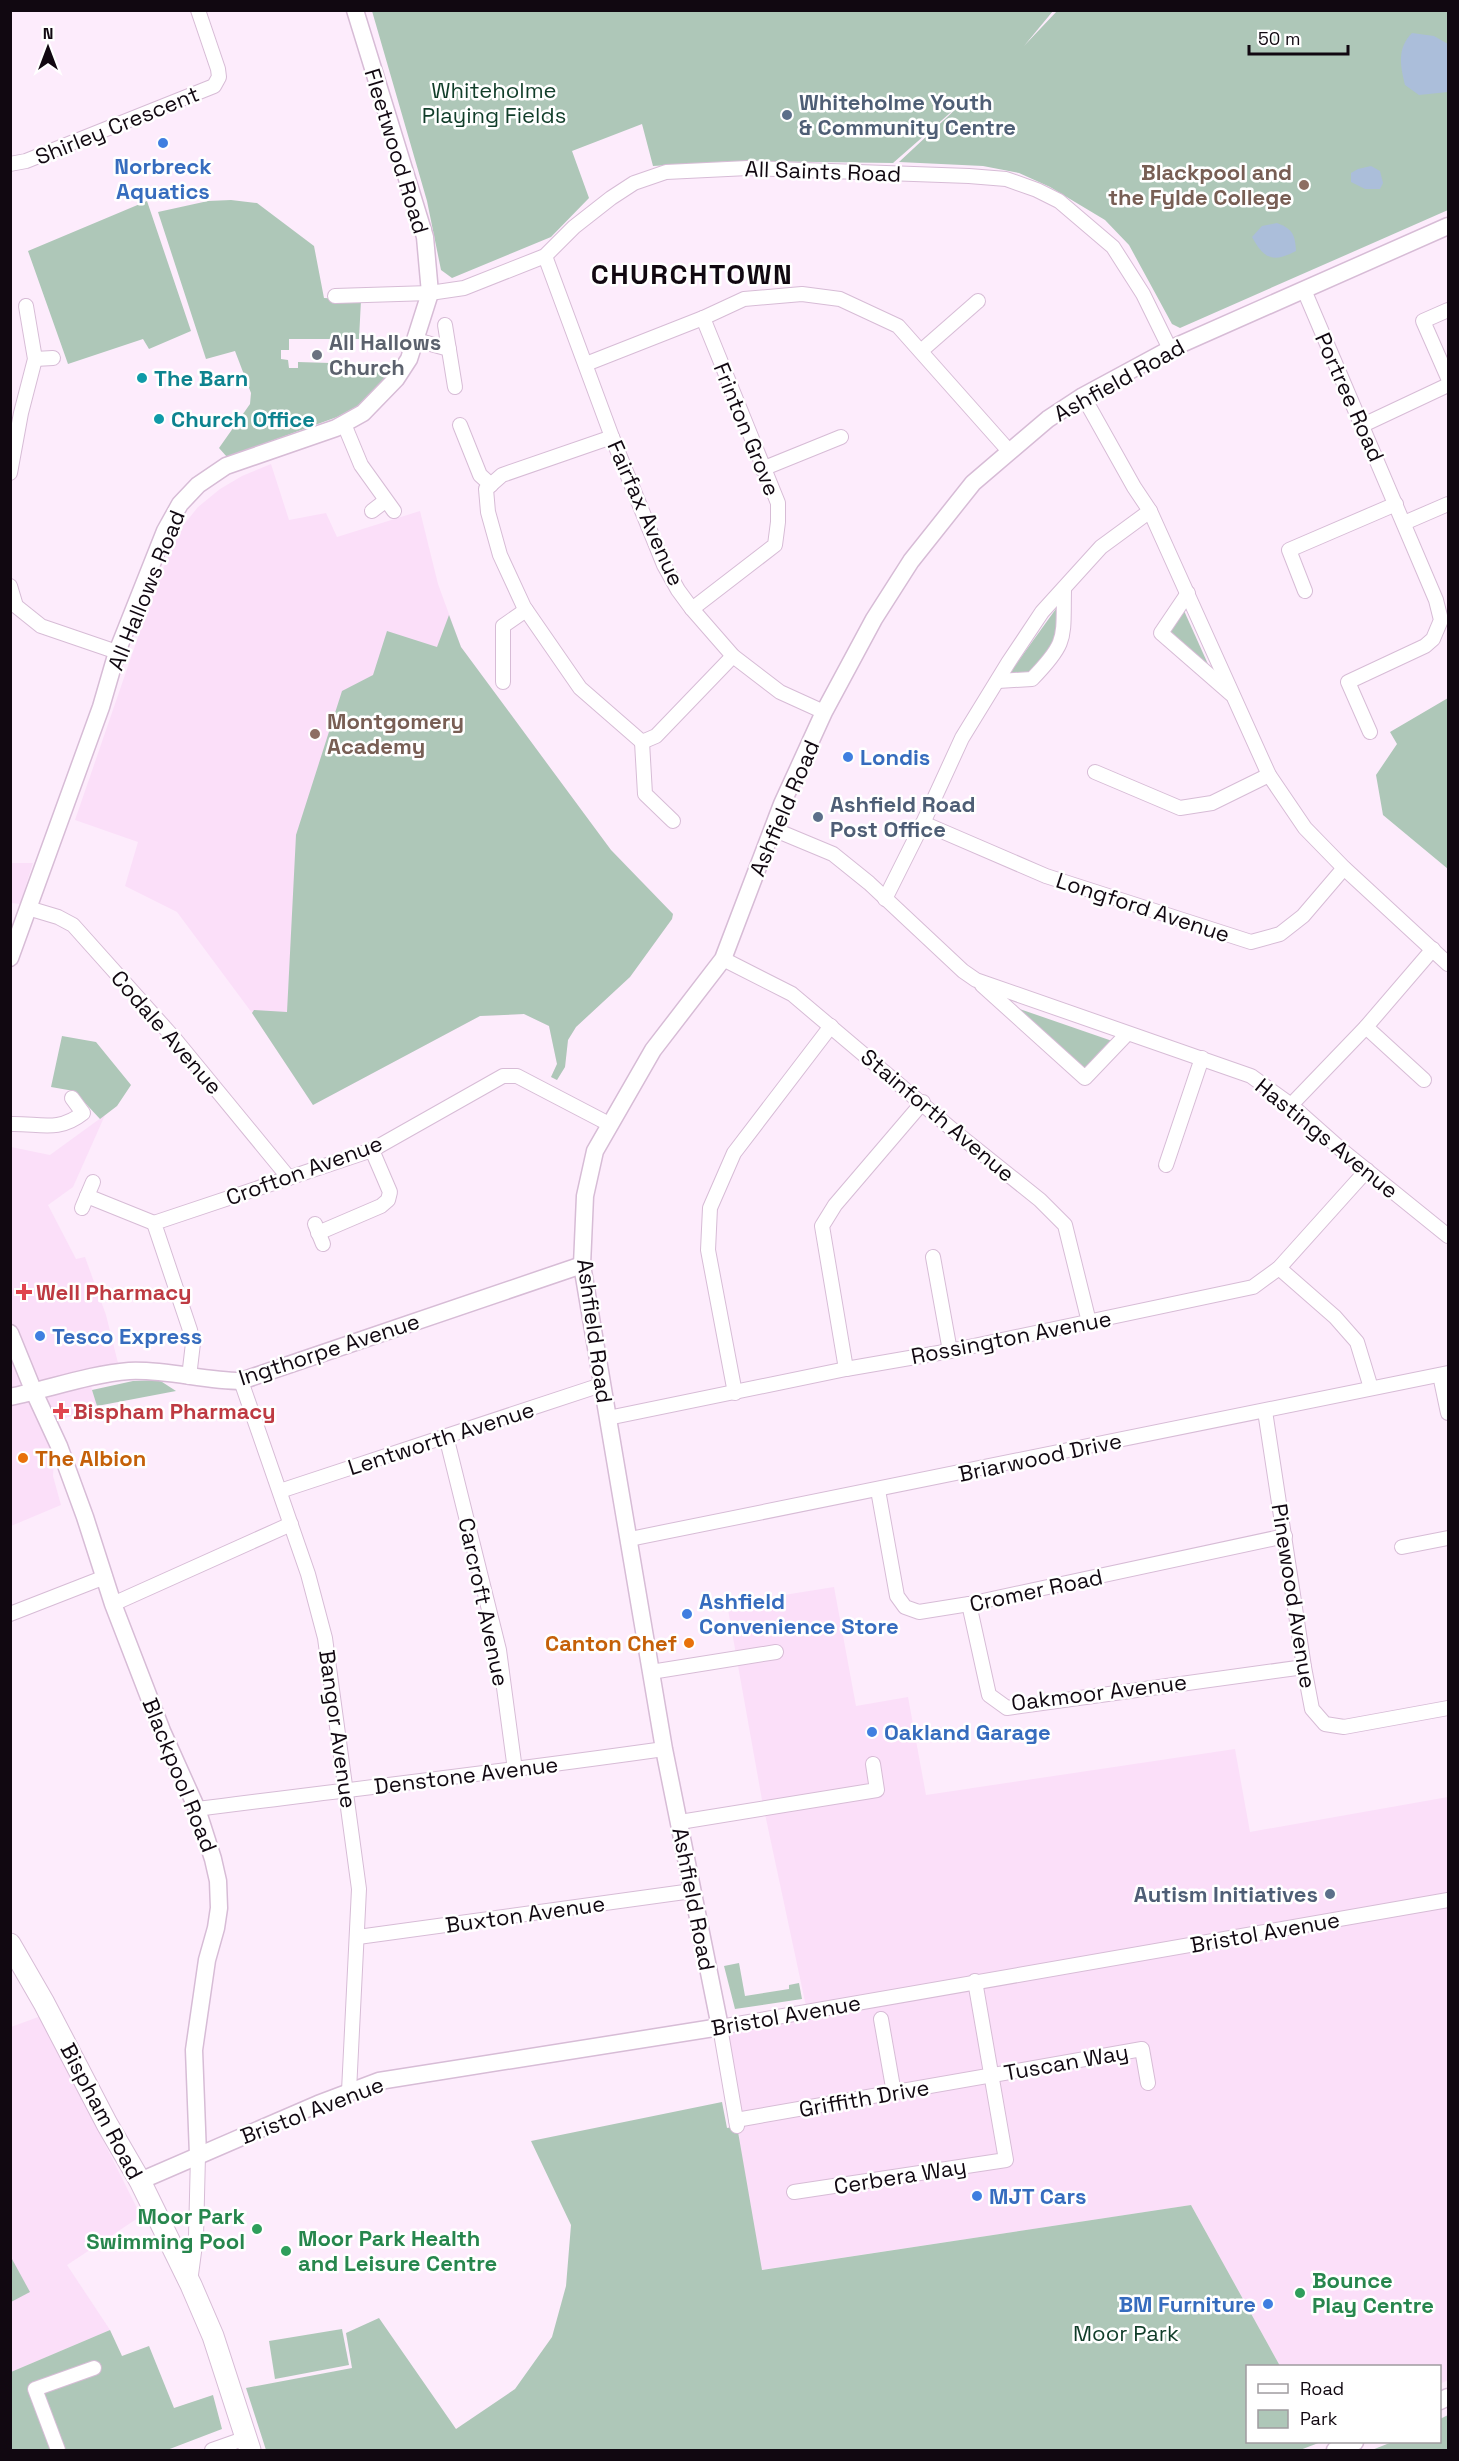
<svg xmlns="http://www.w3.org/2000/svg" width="1459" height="2461" viewBox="0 0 1459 2461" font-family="'Space Grotesk',sans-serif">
  <rect width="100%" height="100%" fill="#fdecfc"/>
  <g fill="#fbdff9">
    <polygon points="271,464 289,520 326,513 337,537 420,511 438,584 461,647 611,850 673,914 672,919 630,977 576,1027 568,1040 565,1067 557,1080 551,1077 557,1064 549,1026 524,1014 480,1016 313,1105 252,1013 177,912 125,886 138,842 75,820 157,582 182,527 198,507 220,489 242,476"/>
    <polygon points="11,863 33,863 20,904 11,903"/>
    <polygon points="105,1115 73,1187 48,1205 76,1259 85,1257 106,1315 118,1363 87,1372 97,1406 56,1422 53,1476 61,1505 11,1526 11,1147 50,1155"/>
    <polygon points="834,1587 856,1706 908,1697 926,1795 1235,1749 1250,1832 1448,1797 1448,2380 1440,2384 1440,2366 1280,2366 1191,2205 761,2270 720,2027 807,2011 762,1800 727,1604"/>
    <polygon points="41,2016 141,2216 67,2265 110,2330 11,2372 11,2027"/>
  </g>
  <g fill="#aec7b8">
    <polygon points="372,11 1053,11 1024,46 1057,11 1446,11 1448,12 1448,210 1180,328 1172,324 1129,245 1105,220 1050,187 1019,173 983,166 899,162 974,92 893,163 734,161 653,166 642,124 572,151 589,198 551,237 452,278 441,270 427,201"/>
    <polygon points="231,200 257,203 314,246 324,298 361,300 359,339 346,339 346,337 331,337 331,339 289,339 289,350 281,350 281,359 288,360 289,368 298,368 298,362 330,363 331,370 345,370 345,363 401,363 365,402 337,417 227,457 219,448 250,404 251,393 235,351 206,359 158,212 208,201"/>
    <polygon points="147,201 191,331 149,349 143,339 68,364 28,251"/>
    <polygon points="1063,599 1063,640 1032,679 1007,681 1014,667"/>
    <polygon points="1181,604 1216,682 1161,633"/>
    <polygon points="449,615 461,647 611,850 673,914 672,919 630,977 576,1027 568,1040 565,1067 557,1080 551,1077 557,1064 549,1026 524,1014 480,1016 313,1105 252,1013 254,1010 287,1012 296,835 342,691 373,675 387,631 437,647"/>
    <polygon points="1448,698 1448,869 1383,815 1376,775 1397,744 1390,732"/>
    <polygon points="1011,1006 1118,1043 1085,1078"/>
    <polygon points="62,1036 96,1042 131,1085 117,1106 100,1119 74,1091 51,1087"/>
    <polygon points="159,1380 176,1391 97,1406 92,1390 133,1381"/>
    <polygon points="739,1963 745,1996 789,1989 789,1985 799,1983 802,1999 735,2009 724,1966"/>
    <polygon points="722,2102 727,2128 737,2126 762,2270 1191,2205 1280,2366 1248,2366 1248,2442 1321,2442 1300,2450 266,2450 246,2388 352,2368 346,2333 379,2318 456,2429 515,2389 552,2337 566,2286 571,2225 531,2141"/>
    <polygon points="12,2259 30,2292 11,2302 10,2260"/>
    <polygon points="342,2329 349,2365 275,2379 269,2341"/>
    <polygon points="110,2330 122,2356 149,2346 174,2408 213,2395 222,2429 167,2450 11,2450 11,2372"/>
    <polygon points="1448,2415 1448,2450 1372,2450 1392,2442 1440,2442 1440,2419"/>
  </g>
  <g fill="#abbeda">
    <path d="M1412,33L1434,36L1448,44V92L1419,95L1405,85C1400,65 1397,48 1412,33Z"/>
    <polygon points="1371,166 1380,171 1383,183 1380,189 1365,189 1351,182 1351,173 1358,169"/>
    <path d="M1277,223C1293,229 1295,235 1296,251C1273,263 1264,259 1252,237L1262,226Z"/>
  </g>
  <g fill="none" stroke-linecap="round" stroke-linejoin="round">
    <defs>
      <g id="minor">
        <polyline points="10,164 26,161 214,86 219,77 218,69 198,10"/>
        <polyline points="545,256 612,437 664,565 678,590 692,609 733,656 780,692 824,712"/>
        <polyline points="1304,290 1436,600 1441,620 1433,639 1425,646 1348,682 1370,732"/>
        <polyline points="335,296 430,293 464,288 545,256 574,227 611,198 634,183 666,172 748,168 969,176 1006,179 1037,190 1059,201 1113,247 1143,294 1170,349"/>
        <polyline points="1448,310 1423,321 1448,378"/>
        <polyline points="445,325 455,387"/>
        <polyline points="416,340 449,349"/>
        <polyline points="921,351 978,301"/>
        <polyline points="35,359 53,358"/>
        <polyline points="586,364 703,318 744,299 802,294 840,299 898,326 1009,451"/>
        <polyline points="1083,396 1134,487 1150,511 1269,775 1305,828 1344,868 1448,964"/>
        <polyline points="344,424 361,465 394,511"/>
        <polyline points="460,425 480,475 491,485"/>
        <polyline points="1363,425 1448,385"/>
        <polyline points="612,437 502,475 486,489 488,512 500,555 524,607 580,688 642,742 656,736 733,656"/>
        <polyline points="762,469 841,437"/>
        <polyline points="10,473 21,413 35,359 26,306"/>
        <polyline points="372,511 385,501"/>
        <polyline points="1404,523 1448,504"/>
        <polyline points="10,586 16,606 41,626 117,652"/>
        <polyline points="1305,591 1289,550 1396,504"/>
        <polyline points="1188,593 1161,633 1231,694"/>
        <polyline points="692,609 775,545 778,522 778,503 703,318"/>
        <path d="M998,681L1032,679C1068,642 1063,639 1064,590"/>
        <polyline points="503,682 503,626 526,610"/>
        <polyline points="642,742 645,794 673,821"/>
        <polyline points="1095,772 1180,808 1212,803 1269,775"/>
        <polyline points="923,823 1046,876 1251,942 1280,934 1303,916 1344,868"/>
        <polyline points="773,829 833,854 869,883 963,971 976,980 1251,1076 1291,1105 1344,1152 1448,1236"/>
        <polyline points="885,899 923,823 962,738 1008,663 1042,612 1101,547 1150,511"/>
        <polyline points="28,908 58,917 73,925 174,1038 289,1178"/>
        <polyline points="723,959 792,994 960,1136 1040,1200 1065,1225 1089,1322"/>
        <polyline points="982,985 1085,1078 1127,1034"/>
        <polyline points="1366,1027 1424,1080"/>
        <polyline points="1291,1105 1366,1027 1433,949"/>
        <path d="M10,1124C39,1123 58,1133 83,1113L72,1098"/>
        <polyline points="1166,1165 1202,1058"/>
        <polyline points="87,1196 154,1223"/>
        <polyline points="82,1208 93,1182"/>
        <polyline points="315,1224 323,1244"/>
        <polyline points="318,1233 381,1206 388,1200 390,1192 372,1150"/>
        <polyline points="933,1257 950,1351"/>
        <polyline points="1279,1268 1335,1317 1357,1342 1371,1388"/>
        <polyline points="846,1369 822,1226 835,1205 923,1102"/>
        <polyline points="1440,1375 1448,1413"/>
        <polyline points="189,1377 193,1343 190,1330 154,1223 372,1150 503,1076 517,1076 609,1124"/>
        <polyline points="241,1381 308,1574 325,1638 359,1889 349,2091"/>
        <polyline points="735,1393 708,1250 710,1208 734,1153 831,1026"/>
        <polyline points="1265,1411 1304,1667 1312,1709 1325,1724 1344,1727 1448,1708"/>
        <polyline points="608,1418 846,1369 950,1351 1253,1287 1279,1268 1367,1170"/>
        <polyline points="446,1436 499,1650 515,1770"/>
        <polyline points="878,1490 897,1596 905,1607 919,1612 969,1604 1285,1536"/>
        <polyline points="280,1491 601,1385"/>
        <polyline points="630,1539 1448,1373"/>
        <polyline points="1402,1547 1448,1538"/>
        <polyline points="113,1604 291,1524"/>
        <polyline points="969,1604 989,1695 1007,1708 1304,1667"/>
        <polyline points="10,1614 105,1577"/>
        <polyline points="651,1672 776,1652"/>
        <path d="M197,1809C353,1789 509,1771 664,1749"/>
        <polyline points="680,1822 877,1790 873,1764"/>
        <polyline points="358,1937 692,1891"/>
        <polyline points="881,2019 894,2093"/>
        <polyline points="736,2120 1142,2049 1148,2083"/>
        <polyline points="737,2126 720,2027 1448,1900"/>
        <polyline points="794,2192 1006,2160 975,1981"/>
        <polyline points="190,2282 196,2237 198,2155"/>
        <polyline points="58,2450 35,2389 94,2368"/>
        <polyline points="212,2450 246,2438"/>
      </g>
      <g id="tertiary">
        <polyline points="10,958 101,707 117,652 165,531 180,504 198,485 226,466 336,428 363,413 396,379 409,359 430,293 425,237 355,10"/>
        <polyline points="10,1333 34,1392 59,1446 85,1517 113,1604 162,1731 197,1809 213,1859 218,1881 219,1908 216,1928 207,1960 194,2050 198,2155"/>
        <path d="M10,1397C49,1389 90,1374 129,1371C166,1369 204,1381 241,1381L582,1265"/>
        <polyline points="140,2181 318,2104 379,2081 720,2027 664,1749 582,1265 585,1196 595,1151 653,1050 723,959 782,804 824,712 874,619 911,561 973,483 1048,419 1083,396 1170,349 1448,226"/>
        <polyline points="1440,2401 1448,2397"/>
        <polyline points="1335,2450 1355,2442"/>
      </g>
      <polyline id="primary" points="10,1944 44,2003 107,2124 140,2181 191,2285 213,2336 250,2450"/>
    </defs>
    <use href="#minor" stroke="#d7bcd6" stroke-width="16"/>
    <use href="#tertiary" stroke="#d7bcd6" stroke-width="19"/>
    <use href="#primary" stroke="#d7bcd6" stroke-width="23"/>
    <use href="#minor" stroke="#fff" stroke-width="14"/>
    <use href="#tertiary" stroke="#fff" stroke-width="16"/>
    <use href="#primary" stroke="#fff" stroke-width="21"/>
  </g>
  <g fill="#5c6f8a" stroke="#fff" stroke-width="2">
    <circle cx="787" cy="115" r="6"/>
    <circle cx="818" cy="817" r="6"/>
    <circle cx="1330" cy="1894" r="6"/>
  </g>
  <g fill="#3f7fe0" stroke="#fff" stroke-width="2">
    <circle cx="163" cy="143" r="6"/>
    <circle cx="848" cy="757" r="6"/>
    <circle cx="40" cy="1336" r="6"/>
    <circle cx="687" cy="1614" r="6"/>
    <circle cx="872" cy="1732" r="6"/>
    <circle cx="977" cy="2196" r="6"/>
    <circle cx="1268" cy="2304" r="6"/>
  </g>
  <g fill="#8d6e63" stroke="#fff" stroke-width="2">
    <circle cx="1304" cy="185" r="6"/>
    <circle cx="315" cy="734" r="6"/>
  </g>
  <circle fill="#6b7280" stroke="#fff" stroke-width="2" cx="317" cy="355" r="6"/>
  <g fill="#0f9aa8" stroke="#fff" stroke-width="2">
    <circle cx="142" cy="378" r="6"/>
    <circle cx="159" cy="419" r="6"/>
  </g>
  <g fill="#e0444e" stroke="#fff" stroke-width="2">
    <path d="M21 1283h6v6h6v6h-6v6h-6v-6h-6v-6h6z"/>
    <path d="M58 1402h6v6h6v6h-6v6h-6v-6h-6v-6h6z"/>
  </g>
  <g fill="#e8710a" stroke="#fff" stroke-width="2">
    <circle cx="23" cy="1458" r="6"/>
    <circle cx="689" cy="1643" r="6"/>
  </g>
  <g fill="#2e9e5b" stroke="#fff" stroke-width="2">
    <circle cx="257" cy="2229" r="6"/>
    <circle cx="286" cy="2251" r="6"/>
    <circle cx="1300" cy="2293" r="6"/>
  </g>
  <g text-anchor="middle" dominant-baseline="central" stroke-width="5" stroke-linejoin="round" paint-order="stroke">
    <g font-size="22" fill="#103d29" stroke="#fff">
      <text x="494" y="90">Whiteholme<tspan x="494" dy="25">Playing Fields</tspan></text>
      <text x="1126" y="2333">Moor Park</text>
    </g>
    <g font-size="22" font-weight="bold" fill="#4e5e75" stroke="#fff" text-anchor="start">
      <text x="799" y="102">Whiteholme Youth<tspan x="799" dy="25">&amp; Community Centre</tspan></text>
      <text x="830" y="804">Ashfield Road<tspan x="830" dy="25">Post Office</tspan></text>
      <text x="1318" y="1894" text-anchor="end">Autism Initiatives</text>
    </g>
    <g font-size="22" fill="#110811" stroke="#fff">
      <text transform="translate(117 125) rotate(-22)">Shirley Crescent</text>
      <text transform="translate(397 151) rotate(73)">Fleetwood Road</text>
      <text transform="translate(823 171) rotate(2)">All Saints Road</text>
      <text transform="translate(1119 380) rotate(-29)">Ashfield Road</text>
      <text transform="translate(1350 397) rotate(66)">Portree Road</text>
      <text transform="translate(747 429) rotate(68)">Frinton Grove</text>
      <text transform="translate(646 513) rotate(66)">Fairfax Avenue</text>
      <text transform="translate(146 590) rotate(-68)">All Hallows Road</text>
      <text transform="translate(784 808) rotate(-67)">Ashfield Road</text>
      <text transform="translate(1143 907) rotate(18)">Longford Avenue</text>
      <text transform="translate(167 1032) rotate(49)">Codale Avenue</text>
      <text transform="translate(938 1115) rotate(40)">Stainforth Avenue</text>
      <text transform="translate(1327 1138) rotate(39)">Hastings Avenue</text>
      <text transform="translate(304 1170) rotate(-20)">Crofton Avenue</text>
      <text transform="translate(595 1331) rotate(82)">Ashfield Road</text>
      <text transform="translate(1011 1337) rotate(-11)">Rossington Avenue</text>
      <text transform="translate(329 1349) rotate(-18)">Ingthorpe Avenue</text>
      <text transform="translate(441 1438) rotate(-18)">Lentworth Avenue</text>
      <text transform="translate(1040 1457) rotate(-12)">Briarwood Drive</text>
      <text transform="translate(1036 1590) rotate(-12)">Cromer Road</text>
      <text transform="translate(1294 1596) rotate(81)">Pinewood Avenue</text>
      <text transform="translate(484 1602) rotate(78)">Carcroft Avenue</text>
      <text transform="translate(1099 1692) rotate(-7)">Oakmoor Avenue</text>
      <text transform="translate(338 1729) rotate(82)">Bangor Avenue</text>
      <text transform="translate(180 1775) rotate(68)">Blackpool Road</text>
      <text transform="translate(466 1775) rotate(-7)">Denstone Avenue</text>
      <text transform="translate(694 1899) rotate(79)">Ashfield Road</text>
      <text transform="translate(525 1914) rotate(-8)">Buxton Avenue</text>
      <text transform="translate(1265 1932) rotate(-10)">Bristol Avenue</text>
      <text transform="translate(786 2015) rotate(-10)">Bristol Avenue</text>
      <text transform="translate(1066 2062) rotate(-10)">Tuscan Way</text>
      <text transform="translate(864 2098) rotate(-10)">Griffith Drive</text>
      <text transform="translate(312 2110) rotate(-21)">Bristol Avenue</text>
      <text transform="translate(102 2111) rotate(62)">Bispham Road</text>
      <text transform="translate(900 2176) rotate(-9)">Cerbera Way</text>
    </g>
    <g font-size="22" font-weight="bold" fill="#366cbe" stroke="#fff" text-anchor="start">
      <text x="163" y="166" text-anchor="middle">Norbreck<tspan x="163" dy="25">Aquatics</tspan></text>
      <text x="860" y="757">Londis</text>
      <text x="52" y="1336">Tesco Express</text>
      <text x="699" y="1601">Ashfield<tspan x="699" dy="25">Convenience Store</tspan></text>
      <text x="884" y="1732">Oakland Garage</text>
      <text x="989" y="2196">MJT Cars</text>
      <text x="1256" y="2304" text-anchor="end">BM Furniture</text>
    </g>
    <g font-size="22" font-weight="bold" fill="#785e54" stroke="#fff" text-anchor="end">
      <text x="1292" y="172">Blackpool and<tspan x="1292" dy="25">the Fylde College</tspan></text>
      <text x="327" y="721" text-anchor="start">Montgomery<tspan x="327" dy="25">Academy</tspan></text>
    </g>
    <g font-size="22" font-weight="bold" fill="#5b616d" stroke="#fff" text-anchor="start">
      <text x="329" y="342">All Hallows<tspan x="329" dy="25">Church</tspan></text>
    </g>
    <g font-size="22" font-weight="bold" fill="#0d838f" stroke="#fff" text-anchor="start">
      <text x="154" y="378">The Barn</text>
      <text x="171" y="419">Church Office</text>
    </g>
    <g font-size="22" font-weight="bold" fill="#be3a42" stroke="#fff" text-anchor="start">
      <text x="36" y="1292">Well Pharmacy</text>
      <text x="73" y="1411">Bispham Pharmacy</text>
    </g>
    <g font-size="22" font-weight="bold" fill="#c56008" stroke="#fff" text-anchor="start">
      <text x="35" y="1458">The Albion</text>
      <text x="677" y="1643" text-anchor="end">Canton Chef</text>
    </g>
    <g font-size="22" font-weight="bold" fill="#27864d" stroke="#fff" text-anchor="start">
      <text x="245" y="2216" text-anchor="end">Moor Park<tspan x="245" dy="25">Swimming Pool</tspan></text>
      <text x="298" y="2238">Moor Park Health<tspan x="298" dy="25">and Leisure Centre</tspan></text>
      <text x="1312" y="2280">Bounce<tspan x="1312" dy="25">Play Centre</tspan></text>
    </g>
    <g font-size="28" font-weight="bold" letter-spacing="1.5" fill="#110811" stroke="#fff">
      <text x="692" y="274">CHURCHTOWN</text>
    </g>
  </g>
  <rect width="1459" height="2461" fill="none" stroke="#110811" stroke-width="24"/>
  <rect x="1246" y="2365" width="195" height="78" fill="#ffffff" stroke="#a09ca0" stroke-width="1.5"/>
  <rect x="1258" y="2384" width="30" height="9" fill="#ffffff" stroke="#a09ca0" stroke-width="1.5"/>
  <text x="1300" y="2395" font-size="18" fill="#110811">Road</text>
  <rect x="1258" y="2410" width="30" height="18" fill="#aec7b8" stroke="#a09ca0" stroke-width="1.5"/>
  <text x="1300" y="2425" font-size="18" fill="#110811">Park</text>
  <g transform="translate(48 48)" stroke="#ffffff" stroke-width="4.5" paint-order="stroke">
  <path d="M0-4.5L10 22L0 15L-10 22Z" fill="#110811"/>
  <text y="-9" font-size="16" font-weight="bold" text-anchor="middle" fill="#110811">N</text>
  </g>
  <path d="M1249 45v9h99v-9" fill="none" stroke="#110811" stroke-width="3"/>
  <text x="1258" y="45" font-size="18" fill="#110811" stroke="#ffffff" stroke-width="4.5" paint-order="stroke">50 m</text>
</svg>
